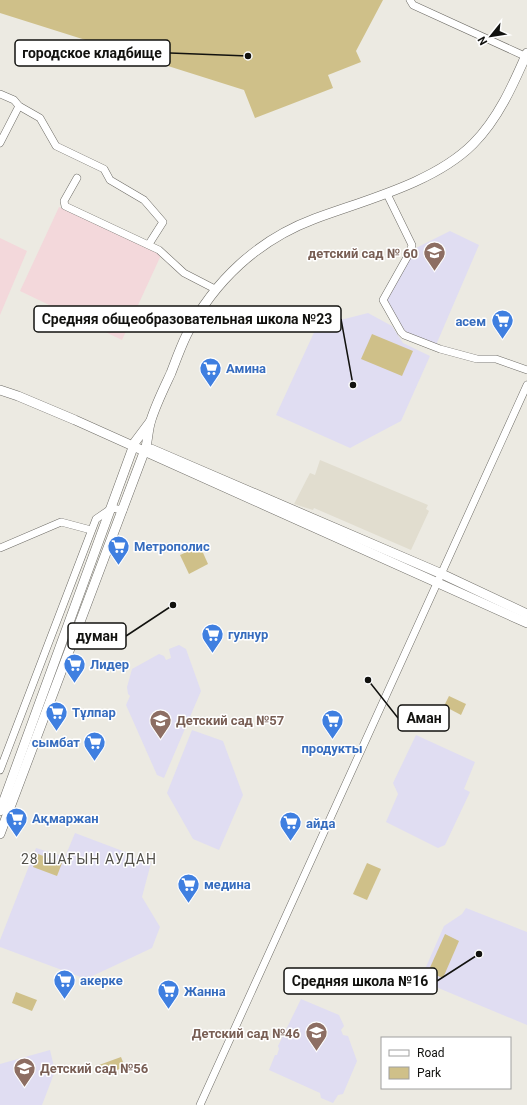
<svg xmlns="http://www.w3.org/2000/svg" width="527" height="1105" viewBox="0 0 527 1105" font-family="Roboto,sans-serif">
  <rect width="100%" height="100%" fill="#eceae2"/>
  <polygon fill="#e1ddcf" points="320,460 428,505 426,509 429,511 411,550 314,508 313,510 294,504 310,473 315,475"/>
  <g fill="#f3d8db">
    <polygon points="59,207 162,253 122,340 20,291"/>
    <polygon points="0,238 27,251 0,315"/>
  </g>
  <g fill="#e0ddf2">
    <polygon points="450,231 479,245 436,345 405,333 386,298 416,248"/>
    <polygon points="368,313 392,326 403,343 430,356 401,421 350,448 276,415 317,326"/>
    <polygon points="179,645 186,649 201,691 164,778 157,775 126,705 130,696 128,694 127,687 132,669 159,654 164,656 166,660 171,658 169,649"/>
    <polygon points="192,730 223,741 243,795 219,850 193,839 167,793"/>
    <polygon points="416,735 475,762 464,789 470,792 445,845 438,848 386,822 398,794 393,783"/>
    <polygon points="75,833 128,853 127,856 151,863 142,897 160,927 152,948 86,979 0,947 0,940 36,848 65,857"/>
    <polygon points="466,908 527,932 527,1025 424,982 422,976 444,926 462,914"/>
    <polygon points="301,999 339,1015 344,1026 341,1030 343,1035 348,1036 357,1061 343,1094 338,1095 333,1103 321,1098 320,1093 269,1070 275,1055 277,1055 279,1049 278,1046"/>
    <polygon points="50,1050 55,1071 42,1105 0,1105 0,1064"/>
  </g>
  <g fill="#cfc089">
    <polygon points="0,0 383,0 356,51 361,62 328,75 333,88 255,118 244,90 0,13"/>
    <polygon points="372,334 413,351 402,376 361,359"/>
    <polygon points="200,546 208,564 189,574 180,555"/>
    <polygon points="449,696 466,704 461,715 444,706"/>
    <polygon points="38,854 62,863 57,876 33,867"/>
    <polygon points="367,863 381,869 367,900 353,894"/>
    <polygon points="445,934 459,941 443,978 428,972"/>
    <polygon points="16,992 37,1000 32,1011 12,1003"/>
    <polygon points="121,1057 125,1067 103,1075 99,1065"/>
  </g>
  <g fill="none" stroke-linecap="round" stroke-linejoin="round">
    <defs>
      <g id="minor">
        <polyline points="410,0 413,5 527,57"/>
        <polyline points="0,94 14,100 19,106 40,118 56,146 104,169 110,180 144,200 163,222 149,244"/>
        <polyline points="0,143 19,106"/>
        <polyline points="77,178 64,201 65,206 159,250 184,273 215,289"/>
        <polyline points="387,194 412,245 410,252 383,300 401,332 404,335 440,349 477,359 496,359 527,370"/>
        <polyline points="0,548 61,522 91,530"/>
        <polyline points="0,770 96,519 112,508 123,510"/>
        <polyline points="200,1105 527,385"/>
      </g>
      <g id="major">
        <polyline points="0,390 18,396 75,420 527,623"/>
        <polyline points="151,449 442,574 527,614"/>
        <polyline points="0,811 135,442 150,422"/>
        <path d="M0,834L146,447C148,438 148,429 151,420C156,404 164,388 171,373C176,360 181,346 187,334C214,281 258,240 314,219C365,200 434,183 473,144C498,119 513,85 527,53"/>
      </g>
    </defs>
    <use href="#minor" stroke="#6d6b65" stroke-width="8"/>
    <use href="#major" stroke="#6d6b65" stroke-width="10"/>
    <use href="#minor" stroke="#fff" stroke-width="7"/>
    <use href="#major" stroke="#fff" stroke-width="9"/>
  </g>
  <defs>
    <symbol id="school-pin" viewBox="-11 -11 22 30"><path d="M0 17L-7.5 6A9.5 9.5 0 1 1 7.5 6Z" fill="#8d6e63" stroke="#fff"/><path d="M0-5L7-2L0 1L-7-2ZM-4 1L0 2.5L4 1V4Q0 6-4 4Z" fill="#fff"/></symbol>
    <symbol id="supermarket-pin" viewBox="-11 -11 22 30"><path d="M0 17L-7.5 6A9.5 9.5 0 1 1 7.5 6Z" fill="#3f7fe0" stroke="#fff"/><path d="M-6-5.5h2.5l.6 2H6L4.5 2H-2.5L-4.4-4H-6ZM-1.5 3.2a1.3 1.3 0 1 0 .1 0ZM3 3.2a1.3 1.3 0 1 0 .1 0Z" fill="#fff"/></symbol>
  </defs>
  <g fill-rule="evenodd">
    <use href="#school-pin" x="422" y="240" width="25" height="34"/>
    <use href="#supermarket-pin" x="490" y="308" width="25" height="34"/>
    <use href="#supermarket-pin" x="198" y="356" width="25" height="34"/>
    <use href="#supermarket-pin" x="106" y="534" width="25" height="34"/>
    <use href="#supermarket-pin" x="200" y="622" width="25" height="34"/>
    <use href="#supermarket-pin" x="62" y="652" width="25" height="34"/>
    <use href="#supermarket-pin" x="44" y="700" width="25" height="34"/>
    <use href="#school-pin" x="148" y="708" width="25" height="34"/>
    <use href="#supermarket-pin" x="320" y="708" width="25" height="34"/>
    <use href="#supermarket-pin" x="82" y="730" width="25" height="34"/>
    <use href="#supermarket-pin" x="4" y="806" width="25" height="34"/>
    <use href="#supermarket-pin" x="278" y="810" width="25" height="34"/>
    <use href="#supermarket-pin" x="176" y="872" width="25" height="34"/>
    <use href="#supermarket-pin" x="52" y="968" width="25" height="34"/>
    <use href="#supermarket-pin" x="156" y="978" width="25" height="34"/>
    <use href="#school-pin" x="304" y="1020" width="25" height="34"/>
    <use href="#school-pin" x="12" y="1056" width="25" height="34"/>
  </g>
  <g text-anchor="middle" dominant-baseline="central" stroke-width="3" stroke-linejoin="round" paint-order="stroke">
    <g font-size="13" font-weight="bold" fill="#785e54" stroke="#fff" text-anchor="end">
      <text x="418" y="253">детский сад № 60</text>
      <text x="176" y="720" text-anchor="start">Детский сад №57</text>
      <text x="300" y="1033">Детский сад №46</text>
      <text x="40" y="1068" text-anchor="start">Детский сад №56</text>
    </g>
    <g font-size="13" font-weight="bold" fill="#366cbe" stroke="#fff" text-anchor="start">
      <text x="486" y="321" text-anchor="end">асем</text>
      <text x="226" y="368">Амина</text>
      <text x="134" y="546">Метрополис</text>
      <text x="228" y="634">гулнур</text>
      <text x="90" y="664">Лидер</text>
      <text x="72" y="712">Тұлпар</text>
      <text x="80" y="742" text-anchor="end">сымбат</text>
      <text x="332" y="748" text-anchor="middle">продукты</text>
      <text x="32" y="818">Ақмаржан</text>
      <text x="306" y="823">айда</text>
      <text x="204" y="884">медина</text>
      <text x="80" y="980">акерке</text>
      <text x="184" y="991">Жанна</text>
    </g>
    <g font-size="14" letter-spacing="1" fill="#52504a" stroke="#fff">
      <text x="89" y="859">28 ШАҒЫН АУДАН</text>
    </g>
  </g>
  <path fill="none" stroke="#12120f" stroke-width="1.5" d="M248 56L170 53M353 385L341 319M173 605L126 636M368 680L398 718M479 954L437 981"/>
  <g fill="#12120f" stroke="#fff" stroke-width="1.5">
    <circle cx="248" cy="56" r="4"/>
    <circle cx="353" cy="385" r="4"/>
    <circle cx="173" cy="605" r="4"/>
    <circle cx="368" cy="680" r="4"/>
    <circle cx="479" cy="954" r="4"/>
  </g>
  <g fill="#fff" stroke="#12120f" stroke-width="1.5">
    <rect x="15" y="40" width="155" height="26" rx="4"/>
    <rect x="34" y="306" width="307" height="26" rx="4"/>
    <rect x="68" y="623" width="58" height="26" rx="4"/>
    <rect x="398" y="705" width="51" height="26" rx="4"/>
    <rect x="284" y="968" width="153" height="26" rx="4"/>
  </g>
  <g font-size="14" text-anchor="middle" font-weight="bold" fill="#12120f">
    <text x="92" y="58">городское кладбище</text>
    <text x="187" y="324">Средняя общеобразовательная школа №23</text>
    <text x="97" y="641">думан</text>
    <text x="424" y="723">Аман</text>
    <text x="360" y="986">Средняя школа №16</text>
  </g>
  <rect x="381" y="1037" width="130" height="52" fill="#ffffff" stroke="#a0a09f"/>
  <rect x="389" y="1050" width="20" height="6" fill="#ffffff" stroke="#a0a09f"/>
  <text x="417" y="1057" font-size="12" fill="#12120f">Road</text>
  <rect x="389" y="1067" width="20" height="12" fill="#cfc089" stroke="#a0a09f"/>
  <text x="417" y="1077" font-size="12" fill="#12120f">Park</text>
  <g transform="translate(491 36) rotate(240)" stroke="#ffffff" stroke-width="3" paint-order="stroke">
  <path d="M0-3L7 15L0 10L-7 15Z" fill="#12120f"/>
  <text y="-6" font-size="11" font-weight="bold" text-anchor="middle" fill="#12120f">N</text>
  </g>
</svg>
